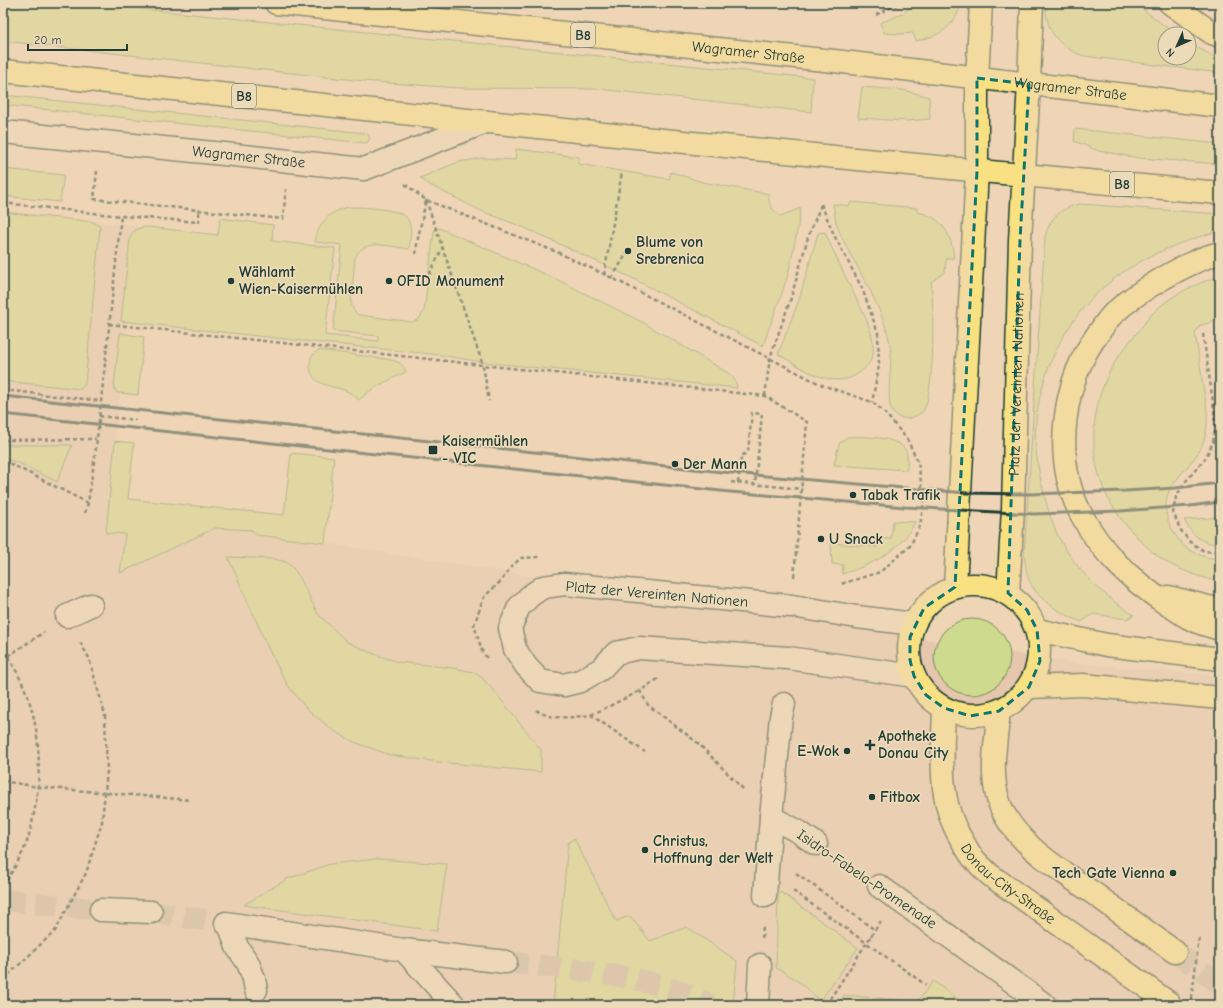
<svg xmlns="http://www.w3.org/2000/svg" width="1223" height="1008" viewBox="0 0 1223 1008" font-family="'Comic Neue',sans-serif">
  <rect width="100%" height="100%" fill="#efd5b6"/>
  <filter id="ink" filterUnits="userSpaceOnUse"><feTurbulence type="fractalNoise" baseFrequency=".025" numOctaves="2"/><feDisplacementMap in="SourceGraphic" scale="8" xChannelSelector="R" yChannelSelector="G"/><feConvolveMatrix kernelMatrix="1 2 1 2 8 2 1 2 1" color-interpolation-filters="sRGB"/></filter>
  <g filter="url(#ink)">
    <polygon fill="#e6c7ad" points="3,211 138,226 115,441 134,443 128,499 220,508 216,528 253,530 256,535 325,543 1073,663 1220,676 1220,1005 3,1005"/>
    <g fill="#ceda8d" stroke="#768c60">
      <polygon points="3,3 85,3 813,78 811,112 599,89 458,88 363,81 3,41"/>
      <path d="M916,3H961C955,28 939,36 916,41L913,33L900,34L884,33L880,23L902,14Z"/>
      <path d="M1046,3H1135L1175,34H1165V58H1189V43L1220,60V73L1084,56C1067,51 1051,38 1047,19C1046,14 1046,8 1046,3Z"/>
      <polygon points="862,87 903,90 929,97 930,119 906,121 858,118"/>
      <polygon points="3,95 365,133 368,134 370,139 367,143 365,143 3,105"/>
      <polygon points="1075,129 1220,144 1220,164 1139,158 1099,151 1074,141"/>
      <path d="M516,149L579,157L578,164L669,179L671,172L702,182L769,194C767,204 773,210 780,216L801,208C797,232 793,255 787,278C780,301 770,323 763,346L630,277L525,228L479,210L430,185L420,178L458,162L483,158L515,160Z"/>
      <polygon points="3,169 64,175 60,202 3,196"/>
      <path d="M851,202L917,208V212C942,216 952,235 954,258H946L945,272L931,282C934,304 935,394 923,411C920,414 914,417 910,418C904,419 897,418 893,413C884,399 894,362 890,344C885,317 870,290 857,266C849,252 841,238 836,222C835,216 834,210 833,204L849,206Z"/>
      <path d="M1080,204L1220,214V231C1170,244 1119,266 1085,306C1057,338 1039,382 1036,424C1034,446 1038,469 1043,490C1047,506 1051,521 1058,536C1075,569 1103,596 1134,615L1127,619L1093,614L1081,622C1060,613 1033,598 1027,574C1026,568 1025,561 1024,555L1045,236C1050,218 1061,207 1080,204Z"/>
      <path d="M348,207C361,207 399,208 407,218C413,227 410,240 409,249C391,247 363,237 355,258L351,302C352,308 354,312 359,315L413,322L419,319L424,311L434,231L437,229L439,228L556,279L644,323L728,373C733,377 736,380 737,388L482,362L440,355L303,341L121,321L130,238C133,229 139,227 148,227L218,235L220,218L273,225L272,241L335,248L325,335L378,341V336L333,331L342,245L315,242C318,223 330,211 348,207Z"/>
      <polygon points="3,212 94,222 100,227 85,384 81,389 3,381"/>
      <path d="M825,232C833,251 842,269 851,288C860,308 876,331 873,354C872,362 865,368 859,373C833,392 801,367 778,354L799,300L818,233Z"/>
      <path d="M1220,276V315L1210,323L1200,325L1195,333C1198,351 1201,369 1203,387C1206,402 1209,417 1206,432C1199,474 1143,485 1176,536C1186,552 1203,558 1220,559V582C1203,578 1187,573 1172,565C1158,558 1147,547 1137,537C1121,521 1106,500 1100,478C1088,442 1094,400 1112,367C1118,356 1127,345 1135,335C1141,329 1146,320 1152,314C1170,295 1195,284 1220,276Z"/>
      <polygon points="120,333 144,337 138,395 119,393 116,392 114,387"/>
      <path d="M320,350L392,360C399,362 404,365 406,372C388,381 374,386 359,400C354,395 348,391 341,389C326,385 310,384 310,364C310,357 313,353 320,350Z"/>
      <path d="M847,437C861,436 900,436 906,451C908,456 907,464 907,470L834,465L839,444Z"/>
      <polygon points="115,441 134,443 128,499 284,515 291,453 334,457 325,543 256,535 252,530 215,528 120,573 125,534 106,533"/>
      <polygon points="3,445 72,445 57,482 21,464 3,458"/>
      <path d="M1220,517V544C1201,544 1193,536 1184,520Z"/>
      <path d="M893,521L915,522C901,551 872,565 842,574L843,565L832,564L831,543L878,547L879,538L891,539Z"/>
      <polygon points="228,557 275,559 286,562 294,569 301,580 318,614 347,642 374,654 398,662 453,668 473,672 481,677 494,691 541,750 541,772 439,762 390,755 354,742 331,729 306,708 288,686 269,650"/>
      <circle cx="972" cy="657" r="38"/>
      <polygon points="574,838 616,921 630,916 650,941 687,927 737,961 733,1005 553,1005 568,843"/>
      <polygon points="377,859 447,864 437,931 244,905 287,879 330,864"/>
      <path d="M781,892L858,948L820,1001C807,988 793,976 776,968L778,897Z"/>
      <polygon points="933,981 966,1005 837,1005 844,995 917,1002"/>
    </g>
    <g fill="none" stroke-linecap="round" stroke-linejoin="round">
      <g stroke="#c5b79c" stroke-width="22" stroke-dasharray="22 11" stroke-linecap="butt">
        <polyline points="3,900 101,910"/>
        <polyline points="151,912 226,923"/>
        <path d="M506,962C574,970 648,973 711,1005"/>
      </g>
      <polyline stroke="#c5b79c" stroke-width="22" stroke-dasharray="22 11" stroke-linecap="butt" points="1175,952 1220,984"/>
      <defs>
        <g id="minor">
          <path id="s1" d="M3,132L234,155L364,169L486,122"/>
          <polyline points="67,616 91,605"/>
          <polyline points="914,624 857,617 792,606 565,584 543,587 530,596 519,607 510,628 515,649 526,666 540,681 564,685 580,681 601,669 616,653 639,648 788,658 914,676"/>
          <polyline points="771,817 799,832 816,844"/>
          <polyline points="879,886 1045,1005"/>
          <polyline points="765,896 771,817 781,717 784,704"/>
          <polyline points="101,910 151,912"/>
          <polyline points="226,923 404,950 506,962"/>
          <polyline points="229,924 237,947 248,963 254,979 256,990"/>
          <polyline points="404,950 453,1004"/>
          <polyline points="758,1005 760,965"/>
        </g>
        <g id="major">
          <path id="s2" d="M276,3L834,61L1220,106"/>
          <polyline points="1170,3 1212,33 1220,36"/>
          <path d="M3,71C408,114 814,157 1220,193"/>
          <circle cx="974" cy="650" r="65"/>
          <polyline points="955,587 977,171 977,78 981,3"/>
          <path id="s3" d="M1008,593L1013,509L1020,240L1029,84L1032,3"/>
          <path id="s4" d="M944,708C943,756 936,800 963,842C966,847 969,853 973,858C978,864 984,869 990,875L1169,1003"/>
          <path d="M999,711C996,741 989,773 999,802C1013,843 1062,871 1096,895C1122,914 1149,933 1175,952"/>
        </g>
        <g id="highway">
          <path d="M1220,253C1199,258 1179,269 1160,280C1143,290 1127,301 1113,314C1108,319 1104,325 1100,331C1063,379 1052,456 1080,512C1100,552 1131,580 1168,605C1176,609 1183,615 1191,619C1200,624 1211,626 1220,629"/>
          <polyline points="1168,597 1220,610"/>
          <polyline points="1037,630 1107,645 1220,659"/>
          <polyline points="1029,687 1083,685 1220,698"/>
        </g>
      </defs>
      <use href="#minor" stroke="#1f3d34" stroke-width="25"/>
      <use href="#major" stroke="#1f3d34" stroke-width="25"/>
      <use href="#highway" stroke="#1f3d34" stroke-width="25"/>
      <g stroke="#1f3d34" stroke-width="2.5" stroke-dasharray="4 3" stroke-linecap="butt">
        <polyline points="851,7 852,3"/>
        <polyline points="876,15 900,3"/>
        <polyline points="97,171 94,199 283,219 286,189"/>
        <polyline points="405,184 426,200 559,253 612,278 822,385 872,402 884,412 907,439 918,462 924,502 920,526 910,546 880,572 841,584"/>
        <polyline points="426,200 483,365 489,401"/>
        <polyline points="3,203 121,216 199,222 199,210"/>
        <polyline points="821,204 835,237 862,288 878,333 879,366 872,402"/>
        <polyline points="416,254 417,243 426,200"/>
        <polyline points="604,275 622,172"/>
        <polyline points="612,278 628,251"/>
        <polyline points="423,287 443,247"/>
        <polyline points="109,324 765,396 807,422 794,577"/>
        <polyline points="1203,334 1214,409 1215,430 1213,442 1205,459 1185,482 1176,497 1173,512 1180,529 1190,542 1204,551 1220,552"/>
        <polyline points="3,390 101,401"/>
        <polyline points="765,396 770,358 791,298 808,237 821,205"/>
        <polyline points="99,416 136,420"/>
        <polyline points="3,440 96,439"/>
        <polyline points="1213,442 1220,441"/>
        <polyline points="3,462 11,464 88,503"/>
        <polyline points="731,482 802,489"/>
        <polyline points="738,483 741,457 748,451 752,413 762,414 755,484"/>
        <polyline points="85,513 88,503 96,448 121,216"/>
        <polyline points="8,656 44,632"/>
        <polyline points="487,658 482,651 474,625 484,597 501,581 511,567 521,558 539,557"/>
        <path d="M3,659L8,656C16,670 24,685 29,700C43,744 41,791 29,835C24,854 12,871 3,887"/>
        <polyline points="658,679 640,691 648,705 698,743 744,790"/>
        <path d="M536,710C552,721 572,717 591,715L645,752"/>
        <polyline points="591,715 640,691"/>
        <polyline points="3,781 38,787 191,800"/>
        <polyline points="838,859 856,871"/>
        <polyline points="796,873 875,930"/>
        <polyline points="793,891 926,985"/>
        <polyline points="871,936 881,921"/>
        <polyline points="762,938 763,925"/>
        <polyline points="3,980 55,931 86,873 102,822 107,771 105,715 89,658 80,642"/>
      </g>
      <use href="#minor" stroke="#eddab8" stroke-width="22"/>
      <use href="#major" stroke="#f9e181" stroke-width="22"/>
      <use href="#highway" stroke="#f9e181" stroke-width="22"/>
      <g stroke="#1f3d34" stroke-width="3">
        <polyline points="3,396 732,473 904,488 967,493 1028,494 1125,491 1175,488 1220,483"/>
        <polyline points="3,414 730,492 905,507 1034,514 1120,511 1190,506 1220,502"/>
      </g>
      <g stroke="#1f3d34" stroke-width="2.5" stroke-dasharray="4 3" stroke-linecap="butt">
        <polyline points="826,1005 871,936"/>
        <polyline points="1191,1005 1199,937"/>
      </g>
    </g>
  </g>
  <path d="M0 0H1223V1008H0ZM977,78L1029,84L1020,240L1008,593L1027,610L1037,630L1040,661L1029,687L999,711L970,716L944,708L926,695L914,676L910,660V637L924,608L955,587L977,171Z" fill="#efd5b6" fill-opacity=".55" fill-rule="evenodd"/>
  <path fill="none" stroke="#0f766e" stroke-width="3" stroke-dasharray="8 5" stroke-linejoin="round" d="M977,78L1029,84L1020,240L1008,593L1027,610L1037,630L1040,661L1029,687L999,711L970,716L944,708L926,695L914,676L910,660V637L924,608L955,587L977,171Z"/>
  <g fill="#1f3d34" stroke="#eddab8" stroke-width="1.5">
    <circle cx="628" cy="251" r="4"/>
    <circle cx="231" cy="281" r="4"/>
    <circle cx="389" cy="281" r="4"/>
    <rect x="428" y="445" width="10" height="10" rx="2"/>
    <circle cx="675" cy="464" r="4"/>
    <circle cx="853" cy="495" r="4"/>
    <circle cx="821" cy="539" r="4"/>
    <path d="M868 739h4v4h4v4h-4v4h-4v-4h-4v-4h4z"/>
    <circle cx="847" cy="751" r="4"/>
    <circle cx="872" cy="797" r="4"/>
    <circle cx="645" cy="850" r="4"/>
    <circle cx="1173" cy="873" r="4"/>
  </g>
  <g text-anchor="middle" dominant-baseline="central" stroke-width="3.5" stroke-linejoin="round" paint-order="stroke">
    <g fill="#eddab8" stroke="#5d6c5c" stroke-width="1">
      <rect x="571" y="23" width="24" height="24" rx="3"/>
      <rect x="232" y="84" width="24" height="24" rx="3"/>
      <rect x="1110" y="172" width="24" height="24" rx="3"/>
    </g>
    <g font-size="14" font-weight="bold" fill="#1f3d34">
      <text x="583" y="35">B8</text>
      <text x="244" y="96">B8</text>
      <text x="1122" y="184">B8</text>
    </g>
    <g font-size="15" fill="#1f3d34" stroke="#eddab8">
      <text stroke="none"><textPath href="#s2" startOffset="475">Wagramer Straße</textPath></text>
      <text stroke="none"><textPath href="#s2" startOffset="799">Wagramer Straße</textPath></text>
      <text stroke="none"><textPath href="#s1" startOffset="247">Wagramer Straße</textPath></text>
      <text stroke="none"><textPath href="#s3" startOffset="209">Platz der Vereinten Nationen</textPath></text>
      <text transform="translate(657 594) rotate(5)">Platz der Vereinten Nationen</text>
      <text transform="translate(867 879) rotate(34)">Isidro-Fabela-Promenade</text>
      <text stroke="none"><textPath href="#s4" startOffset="200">Donau-City-Straße</textPath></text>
    </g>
    <g font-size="15" font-weight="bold" fill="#1f3d34" stroke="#eddab8" text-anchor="start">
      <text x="636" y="242">Blume von<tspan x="636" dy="17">Srebrenica</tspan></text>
      <text x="239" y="272">Wählamt<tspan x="239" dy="17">Wien-Kaisermühlen</tspan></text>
      <text x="397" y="281">OFID Monument</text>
      <text x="442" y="441">Kaisermühlen<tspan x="442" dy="17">- VIC</tspan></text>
      <text x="683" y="464">Der Mann</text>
      <text x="861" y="495">Tabak Trafik</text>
      <text x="829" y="539">U Snack</text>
      <text x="878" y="736">Apotheke<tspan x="878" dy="17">Donau City</tspan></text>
      <text x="839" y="751" text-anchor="end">E-Wok</text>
      <text x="880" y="797">Fitbox</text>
      <text x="653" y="841">Christus,<tspan x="653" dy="17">Hoffnung der Welt</tspan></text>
      <text x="1165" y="873" text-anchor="end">Tech Gate Vienna</text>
    </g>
  </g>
  <rect width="1223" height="1008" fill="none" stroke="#eddab8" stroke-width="16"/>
  <rect x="8" y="8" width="1207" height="992" fill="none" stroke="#1f3d34" stroke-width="1.5" filter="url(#ink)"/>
  <g transform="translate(1177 46) rotate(225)"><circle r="19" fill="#eddab8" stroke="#9b9b83"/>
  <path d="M0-3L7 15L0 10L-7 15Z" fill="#1f3d34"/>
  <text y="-6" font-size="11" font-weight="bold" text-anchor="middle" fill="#1f3d34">N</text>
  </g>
  <path d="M28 44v6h99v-6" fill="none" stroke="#1f3d34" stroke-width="2"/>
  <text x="34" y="44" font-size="12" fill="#1f3d34" stroke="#eddab8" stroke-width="3" paint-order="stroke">20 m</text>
</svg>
